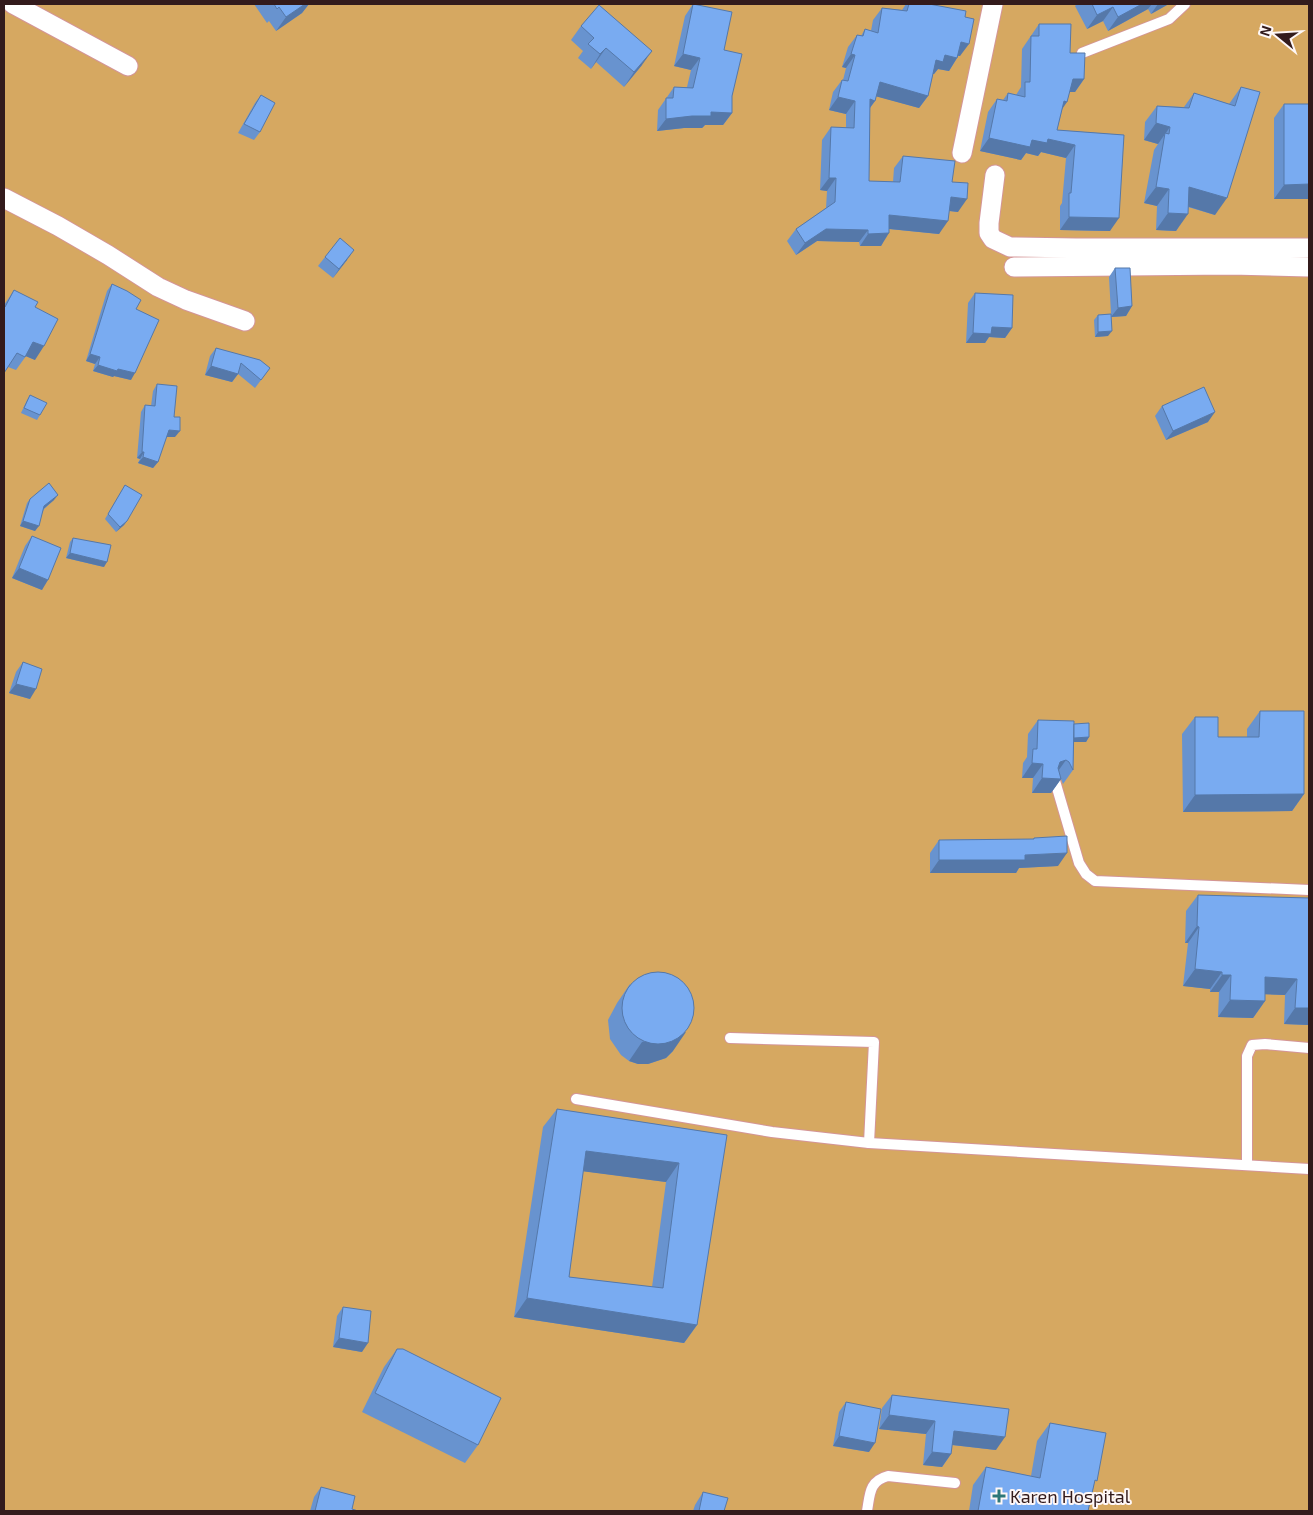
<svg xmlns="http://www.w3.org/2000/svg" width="1313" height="1515" viewBox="0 0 1313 1515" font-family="'Exo 2',sans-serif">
  <rect width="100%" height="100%" fill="#fec9ca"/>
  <rect fill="#d6a861" x="4" y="4" width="1305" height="1507"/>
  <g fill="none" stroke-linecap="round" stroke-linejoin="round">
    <defs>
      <g id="service">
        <polyline points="1082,53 1169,19 1185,4"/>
        <polyline points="1055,781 1079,863 1086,874 1095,881 1309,890"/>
        <polyline points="730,1038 874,1042 869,1143"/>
        <polyline points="576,1099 772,1132 869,1143 1309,1169"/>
        <polyline points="1247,1165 1247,1056 1252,1045 1265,1044 1309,1048"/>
        <path d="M867,1511C870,1494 869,1481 888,1476L955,1483"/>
      </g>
      <g id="minor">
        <polyline points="13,4 128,66"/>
        <polyline points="962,153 993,4"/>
        <polyline points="995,175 989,223 989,233 993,239 1010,247 1076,248 1309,248"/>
        <polyline points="4,198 58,226 108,255 158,287 186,300 245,321"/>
        <polyline points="1014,267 1231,265 1309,267"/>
      </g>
    </defs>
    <use href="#service" stroke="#d49597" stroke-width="12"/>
    <use href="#minor" stroke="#d49597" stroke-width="21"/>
    <use href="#service" stroke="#fff" stroke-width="10"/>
    <use href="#minor" stroke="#fff" stroke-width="19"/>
  </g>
  <g fill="#6893cf" fill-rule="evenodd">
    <polygon points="254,4 309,4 302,13 276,31 269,21 267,23"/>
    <polygon points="693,4 724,50 732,96 732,113 723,125 705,125 702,128 684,128 657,131 658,110 674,87 687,87 691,70 674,66 685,16"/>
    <polygon points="906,4 929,4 965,17 960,56 958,56 957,58 949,71 938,69 934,74 933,74 928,96 919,108 876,96 875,101 870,108 869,181 893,182 894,168 903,156 952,182 958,212 949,211 939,234 889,229 881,246 860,246 859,242 817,241 796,255 787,241 796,229 826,208 827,191 820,190 822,140 831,127 846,128 846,114 829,110 833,92 842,80 843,80 846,68 842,67 848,47 857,35 861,36 865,29 871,31 873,20 882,8 902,10"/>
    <polygon points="1077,4 1168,4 1167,5 1151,14 1148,9 1108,31 1103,21 1087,29 1075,6"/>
    <polygon points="1039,24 1070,53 1084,79 1075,92 1069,92 1062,110 1057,130 1124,135 1110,231 1060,230 1060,206 1062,203 1066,158 1041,152 1038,156 1026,153 1021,160 980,151 988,112 997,99 1003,100 1008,93 1016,95 1021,87 1022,49"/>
    <polygon points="581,26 642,65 624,87 596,62 591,69 578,58 583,51 571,40"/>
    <polygon points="1241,87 1215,215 1188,207 1176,231 1156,230 1157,206 1144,203 1154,150 1158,144 1144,140 1145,122 1157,106 1184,107 1194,93 1229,104"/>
    <polygon points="261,95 260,132 254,140 238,133 255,103"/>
    <polygon points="1284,104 1309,199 1274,199 1274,118"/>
    <polygon points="325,257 347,260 333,278 318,266"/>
    <polygon points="1115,268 1132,306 1126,316 1111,317 1108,336 1095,337 1094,320 1098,315 1111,314 1109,277"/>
    <polygon points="112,284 136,309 131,380 114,376 113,377 93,371 95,364 86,361 107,291"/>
    <polygon points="14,290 35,307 35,360 26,356 16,370 8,367 4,373 4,305"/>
    <polygon points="975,293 1012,328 1005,338 989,337 985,343 966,343 968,303"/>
    <polygon points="216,348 270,368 255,388 238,374 232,382 205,375 210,356"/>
    <polygon points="157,384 174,417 175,437 166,437 158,462 153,468 138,463 140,459 137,458 141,412 145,405 151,406 153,391"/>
    <polygon points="30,395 40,415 37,420 21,413 27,400"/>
    <polygon points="1162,406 1208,422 1166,440 1155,416"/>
    <polygon points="125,485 127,521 124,525 116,532 105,519"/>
    <polygon points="30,499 54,500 44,509 35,531 20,526 27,503"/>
    <polygon points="32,536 42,590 12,578 25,546"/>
    <polygon points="73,538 104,567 66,558 70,542"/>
    <polygon points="23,662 30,699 9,693 16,672"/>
    <polygon points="1260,711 1304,794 1292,811 1183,812 1182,734 1195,717 1218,737 1247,737 1247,729"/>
    <polygon points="1038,720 1074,724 1089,737 1086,742 1074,742 1073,770 1063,784 1061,779 1051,793 1032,793 1033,778 1022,778 1023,763 1027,757 1028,734"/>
    <polygon points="1034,838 1058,866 1019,868 1016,873 930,873 930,853 939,840 1033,839"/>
    <polygon points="1198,895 1309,898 1309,1025 1284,1024 1285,995 1265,994 1265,1001 1253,1018 1218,1017 1219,992 1210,992 1210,989 1183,986 1188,943 1185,943 1186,911"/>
    <polygon points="630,984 673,1051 666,1058 648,1064 638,1064 629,1061 621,1055 610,1039 608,1020 617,1003"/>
    <path d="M557,1109L727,1135L697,1325L684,1343L514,1317L543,1127ZM583,1171L666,1182L652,1287L569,1277Z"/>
    <polygon points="343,1307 362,1352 333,1347 337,1316"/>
    <polygon points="397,1349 478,1445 465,1463 362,1412 384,1367"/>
    <polygon points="892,1395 996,1450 952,1445 951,1454 942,1467 923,1465 926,1434 879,1429 882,1408"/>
    <polygon points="846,1402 869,1452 833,1446 839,1412"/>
    <polygon points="1050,1423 1094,1485 1088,1511 969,1511 973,1485 986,1467 1031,1476 1037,1441"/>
    <polygon points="321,1487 352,1509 358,1511 310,1511 314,1497"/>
    <polygon points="703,1492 724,1511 693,1511 695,1505"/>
  </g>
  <g fill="#5578a9">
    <polygon points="305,4 309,4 302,13 276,31 286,17"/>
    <polygon points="1142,4 1152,4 1148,9 1108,31 1118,17"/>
    <polygon points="1158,4 1168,4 1167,5 1151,14"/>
    <polygon points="1113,7 1103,21 1087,29 1097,15"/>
    <polygon points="961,42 969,44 960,56 952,55"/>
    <polygon points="606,48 591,69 600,54"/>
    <polygon points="652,51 642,65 624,87 634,72"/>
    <polygon points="683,54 700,58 691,70 674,66"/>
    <polygon points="851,54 855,55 846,68 842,67"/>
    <polygon points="945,55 957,58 949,71 938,69 934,74 927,73 936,60"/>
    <polygon points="1073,79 1084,79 1075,92 1064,92"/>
    <polygon points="880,82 928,96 919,108 871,95"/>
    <polygon points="838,97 855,101 846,114 829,110"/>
    <polygon points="870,99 875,101 866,113"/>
    <polygon points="1064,101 1067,102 1058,115"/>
    <polygon points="711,112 732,113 723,125 705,125 702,128 684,128 657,131 666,119"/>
    <polygon points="1156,123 1170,127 1158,144 1144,140"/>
    <polygon points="989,138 1032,140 1048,139 1075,145 1066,158 1041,152 1038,156 1026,153 1021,160 980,151"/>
    <polygon points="829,178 836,178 827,191 820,190"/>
    <polygon points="1309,184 1309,199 1274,199 1284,185"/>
    <polygon points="1156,187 1169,189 1157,206 1144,203"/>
    <polygon points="1189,187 1227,198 1215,215 1177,203"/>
    <polygon points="951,197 967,199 958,212 942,210"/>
    <polygon points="1168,213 1188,214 1176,231 1156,230"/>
    <polygon points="889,215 948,221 939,234 880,228"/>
    <polygon points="1069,217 1119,218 1110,231 1060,230"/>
    <polygon points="826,229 868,230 859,242 817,241 796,255 805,243"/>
    <polygon points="889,233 881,246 860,246 868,234"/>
    <polygon points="354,250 347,260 333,278 339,269"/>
    <polygon points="1132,306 1126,316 1111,317 1118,308"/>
    <polygon points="992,327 1012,328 1005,338 989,337 985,343 966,343 973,333"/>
    <polygon points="1112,331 1108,336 1095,337 1098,332"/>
    <polygon points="33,342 44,346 35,360 23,355"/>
    <polygon points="90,354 100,357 95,364 86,361"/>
    <polygon points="98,365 118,369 135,373 131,380 114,376 113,377 93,371"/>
    <polygon points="211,366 238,374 232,382 205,375"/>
    <polygon points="1215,412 1208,422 1166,440 1173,431"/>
    <polygon points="169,430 180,431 175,437 164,437"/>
    <polygon points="142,452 144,452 140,459 137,458"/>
    <polygon points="143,457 158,462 153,468 138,463"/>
    <polygon points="58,495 54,500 41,511 44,506"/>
    <polygon points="23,521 39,526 35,531 20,526"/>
    <polygon points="127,521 124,525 116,532 120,527"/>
    <polygon points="70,553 107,562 104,567 66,558"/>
    <polygon points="19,568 48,580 42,590 12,578"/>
    <polygon points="16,684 36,689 30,699 9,693"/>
    <polygon points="1089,737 1086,742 1068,742 1072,738"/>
    <polygon points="1066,760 1056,774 1060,762"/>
    <polygon points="1032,763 1043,764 1033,778 1022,778"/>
    <polygon points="1042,778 1061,779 1051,793 1032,793"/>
    <polygon points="1304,794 1292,811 1183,812 1195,795"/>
    <polygon points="1067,853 1058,866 1019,868 1016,873 930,873 939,860"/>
    <polygon points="1197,926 1199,927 1188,943 1185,943"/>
    <polygon points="1195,969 1222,972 1210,989 1183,986"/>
    <polygon points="1222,975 1231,975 1219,992 1210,992"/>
    <polygon points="1265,977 1297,979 1285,995 1254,994"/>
    <polygon points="1230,1000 1265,1001 1253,1018 1218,1017"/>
    <polygon points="1295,1008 1309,1008 1309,1025 1284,1024"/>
    <polygon points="686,1032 673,1051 666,1058 648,1064 638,1064 629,1061 642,1042"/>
    <polygon points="586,1151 679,1163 666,1182 573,1170"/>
    <polygon points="527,1298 697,1325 684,1343 514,1317"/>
    <polygon points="339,1338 368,1343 362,1352 333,1347"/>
    <polygon points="889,1415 935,1421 926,1434 879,1429"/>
    <polygon points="954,1431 1005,1437 996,1450 944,1444"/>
    <polygon points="839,1436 875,1443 869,1452 833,1446"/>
    <polygon points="932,1452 951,1454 942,1467 923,1465"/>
  </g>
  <g fill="#79abf1" stroke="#5578a9" fill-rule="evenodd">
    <polygon points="274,4 305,4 286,17 279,7 277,9"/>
    <polygon points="693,4 732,12 724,50 742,54 732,96 732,113 711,112 711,116 692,116 666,119 666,98 673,98 674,87 693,88 700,58 683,54"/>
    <polygon points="909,4 929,4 966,11 965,17 974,19 969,44 961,42 957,58 945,55 943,62 936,60 928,96 880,82 875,101 870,99 869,181 900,182 903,156 955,161 952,182 968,183 967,199 951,197 948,221 889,215 889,233 868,234 868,230 826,229 805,243 796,229 835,202 836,178 829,178 831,127 854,128 855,101 838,97 842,80 848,81 855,55 851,54 857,35 863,36 865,29 878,33 882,8 907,11"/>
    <polygon points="1092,4 1142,4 1118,17 1113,7 1097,15"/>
    <polygon points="599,5 652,51 634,72 606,48 600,54 588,44 594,38 581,26"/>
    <polygon points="1039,24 1071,24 1070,53 1085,53 1084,79 1073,79 1067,102 1064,101 1057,130 1124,135 1119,218 1069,217 1069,193 1071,193 1075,145 1048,139 1047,143 1032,140 1030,147 989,138 997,99 1007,101 1008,93 1025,97 1025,82 1030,82 1031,36 1039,36"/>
    <polygon points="1241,87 1260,92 1227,198 1189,187 1188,214 1168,213 1169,189 1156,187 1165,133 1169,134 1170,127 1156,123 1157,106 1189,108 1194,93 1235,106"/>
    <polygon points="261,95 275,103 260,132 244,124"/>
    <polygon points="1284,104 1309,104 1309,184 1284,185"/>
    <polygon points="340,238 354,250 339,269 325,257"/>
    <polygon points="1115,268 1130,268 1132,306 1118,308"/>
    <polygon points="112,284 127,291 141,300 136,309 159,320 135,373 118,369 117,371 98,365 100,357 90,354"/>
    <polygon points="14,290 38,302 35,307 58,319 44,346 33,342 25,357 17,353 4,373 4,306 5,307"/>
    <polygon points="975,293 1013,295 1012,328 992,327 991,334 973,333"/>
    <polygon points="1111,314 1112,331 1098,332 1098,315"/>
    <polygon points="216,348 260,360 270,368 261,380 241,363 238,374 211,366"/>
    <polygon points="157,384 177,386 174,417 180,417 180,431 169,430 158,462 143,457 144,452 142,452 145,405 155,406"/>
    <polygon points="1204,387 1215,412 1173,431 1162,406"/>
    <polygon points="30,395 47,403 40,415 24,408"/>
    <polygon points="49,483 58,495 44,506 39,526 23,521 30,499"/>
    <polygon points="125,485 142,495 127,521 120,527 108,514"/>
    <polygon points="32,536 61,548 48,580 19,568"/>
    <polygon points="73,538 111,545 107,562 70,553"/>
    <polygon points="23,662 42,669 36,689 16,684"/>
    <polygon points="1260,711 1304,711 1304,794 1195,795 1195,717 1218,717 1218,737 1259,737"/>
    <polygon points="1038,720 1074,721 1073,770 1069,762 1066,760 1060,762 1058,768 1061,779 1042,778 1043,764 1032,763 1033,749 1037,749"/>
    <polygon points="1089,723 1089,737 1074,738 1074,724"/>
    <polygon points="1067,836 1067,853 1025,855 1025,860 939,860 939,840 1034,839 1034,838"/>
    <polygon points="1198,895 1309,898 1309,1008 1295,1008 1297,979 1265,977 1265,1001 1230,1000 1231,975 1222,975 1222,972 1195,969 1199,927 1197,926"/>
    <circle cx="658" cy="1008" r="36"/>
    <path d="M557,1109L727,1135L697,1325L527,1298ZM586,1151L679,1163L663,1288L569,1277Z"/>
    <polygon points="343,1307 371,1311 368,1343 339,1338"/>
    <polygon points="397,1349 403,1349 501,1398 478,1445 375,1393"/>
    <polygon points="892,1395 1009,1409 1005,1437 954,1431 951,1454 932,1452 935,1421 889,1415"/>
    <polygon points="846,1402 881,1409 875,1443 839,1436"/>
    <polygon points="1050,1423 1106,1433 1097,1481 1095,1480 1088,1511 978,1511 986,1467 1040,1478"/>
    <polygon points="321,1487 355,1496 352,1509 358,1511 315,1511"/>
    <polygon points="703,1492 728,1498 724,1511 699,1511"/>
  </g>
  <path fill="#2d7778" stroke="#fef7f7" stroke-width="2" d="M996.5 1488.5h5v5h5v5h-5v5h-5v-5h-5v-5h5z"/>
  <g text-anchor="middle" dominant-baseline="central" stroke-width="4" stroke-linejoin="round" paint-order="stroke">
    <g font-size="18" fill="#331b1c" stroke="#fef7f7" text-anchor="start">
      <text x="1010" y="1496">Karen Hospital</text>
    </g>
  </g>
  <rect width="1313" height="1515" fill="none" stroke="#331b1c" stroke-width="10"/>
  <g transform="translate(1278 35) rotate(288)" stroke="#fef7f7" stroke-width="4" paint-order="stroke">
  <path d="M0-4L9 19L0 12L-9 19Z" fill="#331b1c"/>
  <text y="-8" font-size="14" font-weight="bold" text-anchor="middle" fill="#331b1c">N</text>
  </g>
</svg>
